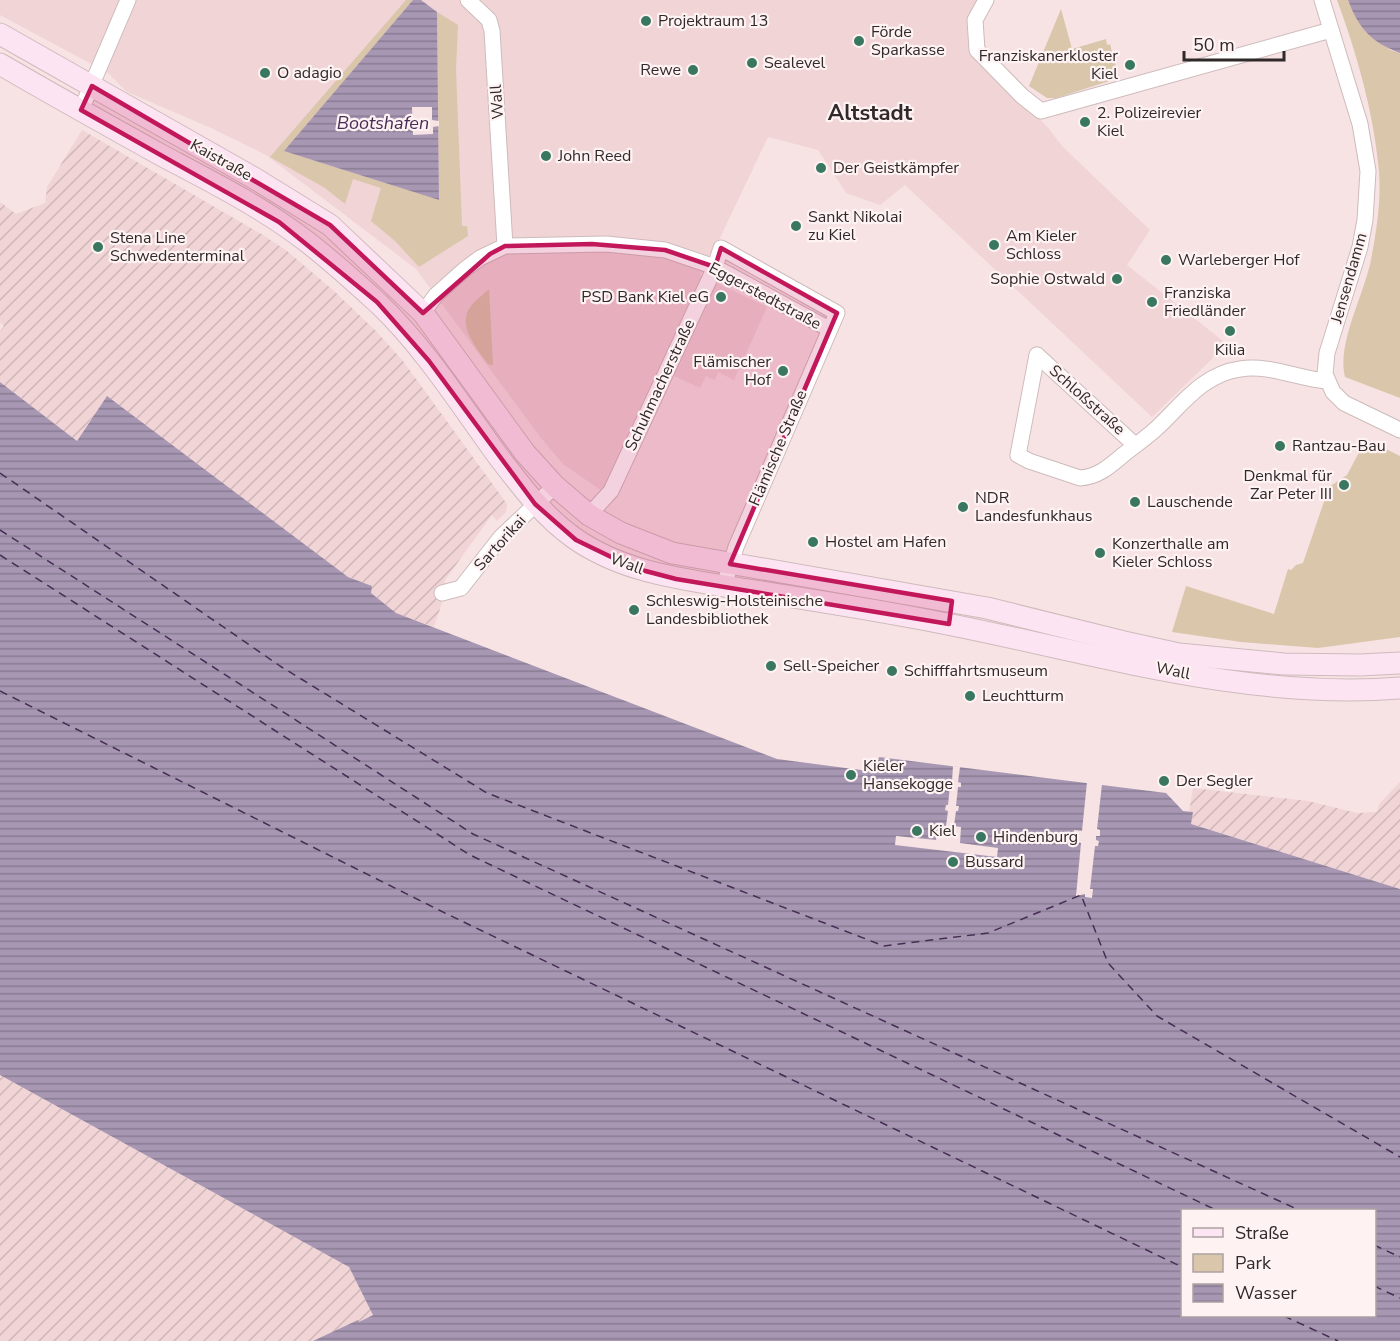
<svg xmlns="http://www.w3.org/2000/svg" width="1400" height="1341" viewBox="0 0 1400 1341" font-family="'Nunito Sans',sans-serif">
  <defs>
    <pattern id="industrial-furrows" width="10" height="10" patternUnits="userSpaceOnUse" patternTransform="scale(1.5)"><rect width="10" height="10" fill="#f1d4d6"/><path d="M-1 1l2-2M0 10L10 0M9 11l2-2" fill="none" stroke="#cfb6b8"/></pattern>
    <pattern id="water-rules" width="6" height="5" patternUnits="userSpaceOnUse" patternTransform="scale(1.5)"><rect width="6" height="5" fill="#a897b3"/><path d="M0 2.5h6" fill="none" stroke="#897b92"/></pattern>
  </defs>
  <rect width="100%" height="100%" fill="#f7e3e4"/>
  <polygon fill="#f1d4d6" points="0,0 986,0 977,50 1049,129 1063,147 1150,230 1127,265 1223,341 1212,359 1152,417 905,185 880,205 846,193 818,150 768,137 719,240 700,275 767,307 734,380 718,372 715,380 706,376 700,388 674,376 659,372 602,491 563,464 541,438 416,269 266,155 211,128 127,92 108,73 0,15"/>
  <g fill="url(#industrial-furrows)">
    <polygon points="82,130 263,235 287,251 333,290 376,331 403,361 507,504 506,512 497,521 492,515 445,580 442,603 434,627 396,613 370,593 372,586 348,577 91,419 77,441 0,382 0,331 4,326 0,323 0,202 16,214 45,203 47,187"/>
    <polygon points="1400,782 1400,889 1191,824 1193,812 1189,812 1193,788 1308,801 1357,813 1377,812 1379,804"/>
    <polygon points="0,1075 349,1267 374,1316 367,1319 379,1341 0,1341"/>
  </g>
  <g fill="#dac6ab">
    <polygon points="406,0 413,0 285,151 439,200 437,12 458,25 456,70 462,226 467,226 468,236 419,267 395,241 371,221 381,188 353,179 345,204 325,188 270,157"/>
    <path d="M1337,0H1348L1351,7L1390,50L1400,53V398L1345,377C1336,342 1367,290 1372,254C1377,228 1381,199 1379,172C1374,114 1357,54 1337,0Z"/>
    <polygon points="1061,9 1072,49 1106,39 1107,45 1110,44 1119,78 1056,98 1047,98 1029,86"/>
    <path d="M489,289L493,365L488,364C477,349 456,325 471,306C475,300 483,295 489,289Z"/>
    <polygon points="1366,439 1400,456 1400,637 1318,648 1241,642 1172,632 1186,586 1274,614 1288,569 1291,570 1296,565 1303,563 1329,487 1347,475"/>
  </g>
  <g fill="url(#water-rules)" fill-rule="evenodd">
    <polygon points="413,0 421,0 437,12 439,200 284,151"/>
    <path d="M1348,0H1400V53C1371,42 1359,29 1348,0Z"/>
    <path d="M0,382L77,441L107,396L348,577L372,586L371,593L396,613L777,759L876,772L879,757L1166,793L1183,811L1193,812L1191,824L1400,889V1341H313L358,1320L359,1322L373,1315L349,1267L0,1075ZM1182,1210H1374V1316H1182Z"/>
  </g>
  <g fill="#f7e3e4">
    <polygon points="412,107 432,107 432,120 439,121 439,126 433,127 433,134 413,135"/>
    <polygon points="953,766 960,767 958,782 961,783 961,787 958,787 956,806 959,806 958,811 956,811 954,826 961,827 960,843 998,848 997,857 895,845 896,836 936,840 938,825 946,826 948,811 945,810 946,805 948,805 950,786 949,785 949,782 952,781"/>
    <polygon points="1087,782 1102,784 1097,829 1100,830 1100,836 1096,836 1096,840 1099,841 1098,846 1095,846 1090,889 1093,889 1092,898 1085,897 1085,894 1076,896 1081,843 1073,842 1074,830 1082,831"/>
  </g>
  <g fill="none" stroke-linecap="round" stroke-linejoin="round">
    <g stroke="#462d55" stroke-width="1.5" stroke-dasharray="8 6" stroke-linecap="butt">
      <polyline points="0,473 280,666 487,793 884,946 988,933 1081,895 1108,963 1157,1016 1400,1157"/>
      <polyline points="0,530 473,834 1299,1210"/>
      <polyline points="0,555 470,855 1216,1210"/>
      <polyline points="0,691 447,914 1182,1267"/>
      <polyline points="1374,1245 1400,1257"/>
      <polyline points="1374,1286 1400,1298"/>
      <polyline points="1284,1316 1338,1341"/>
    </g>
    <defs>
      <g id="street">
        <polyline points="468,0 489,20 492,31 505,246"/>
        <polyline points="986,0 975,20 977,50 1022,96 1041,111 1331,30"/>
        <polyline points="1322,0 1360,124 1368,171 1365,220 1360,247 1327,353 1325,374 1333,392 1344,403 1400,430"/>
        <polyline points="81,110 128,0"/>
        <polyline points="423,313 436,295 464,270 480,258 505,246 606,244 665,250 715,267 829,329"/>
        <path d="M1037,355L1018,455L1029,461L1080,478C1098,477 1110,466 1123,455C1135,445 1148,437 1159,426C1184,402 1204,374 1240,369C1269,364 1299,379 1327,381"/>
        <polyline points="1037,355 1135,445"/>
        <polyline points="589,515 611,491 715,267 721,248 837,313 736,547 724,586"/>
        <polyline points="442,593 461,588 501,537 555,486"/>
      </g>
      <g id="secondary">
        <polyline points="0,34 254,178 330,225 423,313 525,453 555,486 589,515 621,533 672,553 987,608 1124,642 1179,654 1284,664 1360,665 1400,663"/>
        <path d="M0,64C53,95 107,125 161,155C210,181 262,207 306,241C331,260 356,283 379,304C425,348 460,404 498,456C521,486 543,516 574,538C624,573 683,579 742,589C800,598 858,607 916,618C1076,647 1236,701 1400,688"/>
      </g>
    </defs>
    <use href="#street" stroke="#cebbbc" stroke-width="17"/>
    <use href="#secondary" stroke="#cebbbc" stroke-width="23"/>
    <use href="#street" stroke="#fff" stroke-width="15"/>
    <use href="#secondary" stroke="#fce4f2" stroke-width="21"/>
  </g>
  <path fill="#c2185b" fill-opacity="0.2" stroke="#c2185b" stroke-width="4.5" stroke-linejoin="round" d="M92,86L330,225L423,313L490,254L505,246L592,244L665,250L715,267L721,248L837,313L730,564L952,601L949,624L676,579L634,568L576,540L535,504L429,361L377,302L279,222L81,110Z"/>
  <g fill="#3a7761" stroke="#fef2f3" stroke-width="2">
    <circle cx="646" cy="21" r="6"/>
    <circle cx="859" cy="41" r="6"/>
    <circle cx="752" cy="63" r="6"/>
    <circle cx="1130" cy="65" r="6"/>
    <circle cx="693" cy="70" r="6"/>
    <circle cx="265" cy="73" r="6"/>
    <circle cx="1085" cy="122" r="6"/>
    <circle cx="546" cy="156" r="6"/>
    <circle cx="821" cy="168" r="6"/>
    <circle cx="796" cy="226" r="6"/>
    <circle cx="994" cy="245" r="6"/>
    <circle cx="98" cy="247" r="6"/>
    <circle cx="1166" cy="260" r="6"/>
    <circle cx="1117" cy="279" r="6"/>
    <circle cx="721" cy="297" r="6"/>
    <circle cx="1152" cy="302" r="6"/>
    <circle cx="1230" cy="331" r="6"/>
    <circle cx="783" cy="371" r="6"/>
    <circle cx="1280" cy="446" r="6"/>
    <circle cx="1344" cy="485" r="6"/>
    <circle cx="1135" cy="502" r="6"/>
    <circle cx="963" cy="507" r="6"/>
    <circle cx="813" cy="542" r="6"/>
    <circle cx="1100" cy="553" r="6"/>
    <circle cx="634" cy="610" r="6"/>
    <circle cx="771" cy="666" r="6"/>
    <circle cx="892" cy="671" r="6"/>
    <circle cx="970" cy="696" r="6"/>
    <circle cx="851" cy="775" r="6"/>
    <circle cx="1164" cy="781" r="6"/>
    <circle cx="917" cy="831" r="6"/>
    <circle cx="981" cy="837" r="6"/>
    <circle cx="953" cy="862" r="6"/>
  </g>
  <g text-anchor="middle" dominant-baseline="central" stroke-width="4.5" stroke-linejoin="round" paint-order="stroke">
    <g font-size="16" fill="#302929" stroke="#fef2f3" text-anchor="start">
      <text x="658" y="21">Projektraum 13</text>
      <text x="871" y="32">Förde<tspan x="871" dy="18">Sparkasse</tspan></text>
      <text x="1118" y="56" text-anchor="end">Franziskanerkloster<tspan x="1118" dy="18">Kiel</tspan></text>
      <text x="764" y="63">Sealevel</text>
      <text x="681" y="70" text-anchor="end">Rewe</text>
      <text x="277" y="73">O adagio</text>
      <text x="1097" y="113">2. Polizeirevier<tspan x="1097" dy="18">Kiel</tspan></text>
      <text x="558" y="156">John Reed</text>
      <text x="833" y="168">Der Geistkämpfer</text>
      <text x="808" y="217">Sankt Nikolai<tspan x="808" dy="18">zu Kiel</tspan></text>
      <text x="1006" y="236">Am Kieler<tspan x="1006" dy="18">Schloss</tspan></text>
      <text x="110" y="238">Stena Line<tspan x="110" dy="18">Schwedenterminal</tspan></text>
      <text x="1178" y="260">Warleberger Hof</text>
      <text x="1105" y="279" text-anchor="end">Sophie Ostwald</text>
      <text x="1164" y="293">Franziska<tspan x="1164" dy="18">Friedländer</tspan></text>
      <text x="709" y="297" text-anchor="end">PSD Bank Kiel eG</text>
      <text x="1230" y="350" text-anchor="middle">Kilia</text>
      <text x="771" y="362" text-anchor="end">Flämischer<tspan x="771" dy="18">Hof</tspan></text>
      <text x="1292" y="446">Rantzau-Bau</text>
      <text x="1332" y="476" text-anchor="end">Denkmal für<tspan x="1332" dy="18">Zar Peter III</tspan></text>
      <text x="975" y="498">NDR<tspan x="975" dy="18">Landesfunkhaus</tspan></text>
      <text x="1147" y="502">Lauschende</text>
      <text x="825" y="542">Hostel am Hafen</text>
      <text x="1112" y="544">Konzerthalle am<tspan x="1112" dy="18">Kieler Schloss</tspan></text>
      <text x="646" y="601">Schleswig-Holsteinische<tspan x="646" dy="18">Landesbibliothek</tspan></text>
      <text x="783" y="666">Sell-Speicher</text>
      <text x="904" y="671">Schifffahrtsmuseum</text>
      <text x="982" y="696">Leuchtturm</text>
      <text x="863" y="766">Kieler<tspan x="863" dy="18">Hansekogge</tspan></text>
      <text x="1176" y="781">Der Segler</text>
      <text x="929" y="831">Kiel</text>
      <text x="993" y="837">Hindenburg</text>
      <text x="965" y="862">Bussard</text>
    </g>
    <g font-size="16" fill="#302929" stroke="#fef2f3">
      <text transform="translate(497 102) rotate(-94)">Wall</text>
      <text transform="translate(221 160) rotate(29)">Kaistraße</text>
      <text transform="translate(1349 278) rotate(-74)">Jensendamm</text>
      <text transform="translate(765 296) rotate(28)">Eggerstedtstraße</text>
      <text transform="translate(660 385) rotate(-65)">Schuhmacherstraße</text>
      <text transform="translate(1087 400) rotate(42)">Schloßstraße</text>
      <text transform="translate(778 448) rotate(-67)">Flämische Straße</text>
      <text transform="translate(500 543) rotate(-48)">Sartorikai</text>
      <text transform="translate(627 564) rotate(20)">Wall</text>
      <text transform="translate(1173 671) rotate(11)">Wall</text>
    </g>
    <g font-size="18" font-style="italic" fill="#462d55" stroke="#fef2f3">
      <text x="383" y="123">Bootshafen</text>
    </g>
    <g font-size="22" font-weight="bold" fill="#302929" stroke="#fef2f3">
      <text x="870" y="113">Altstadt</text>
    </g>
  </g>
  <rect x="1181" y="1209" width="195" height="108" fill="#fef2f3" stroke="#aca2a2" stroke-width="1.5"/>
  <rect x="1193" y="1228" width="30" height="9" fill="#fce4f2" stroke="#aca2a2" stroke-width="1.5"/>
  <text x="1235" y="1239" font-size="18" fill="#302929">Straße</text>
  <rect x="1193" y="1254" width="30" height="18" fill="#dac6ab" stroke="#aca2a2" stroke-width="1.5"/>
  <text x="1235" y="1269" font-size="18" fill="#302929">Park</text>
  <rect x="1193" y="1284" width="30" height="18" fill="url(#water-rules)" stroke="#aca2a2" stroke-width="1.5"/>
  <text x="1235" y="1299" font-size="18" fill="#302929">Wasser</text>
  <path d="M1184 51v9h100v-9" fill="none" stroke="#302929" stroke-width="3"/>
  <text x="1193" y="51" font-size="18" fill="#302929" stroke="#fef2f3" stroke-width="4.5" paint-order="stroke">50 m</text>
</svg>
